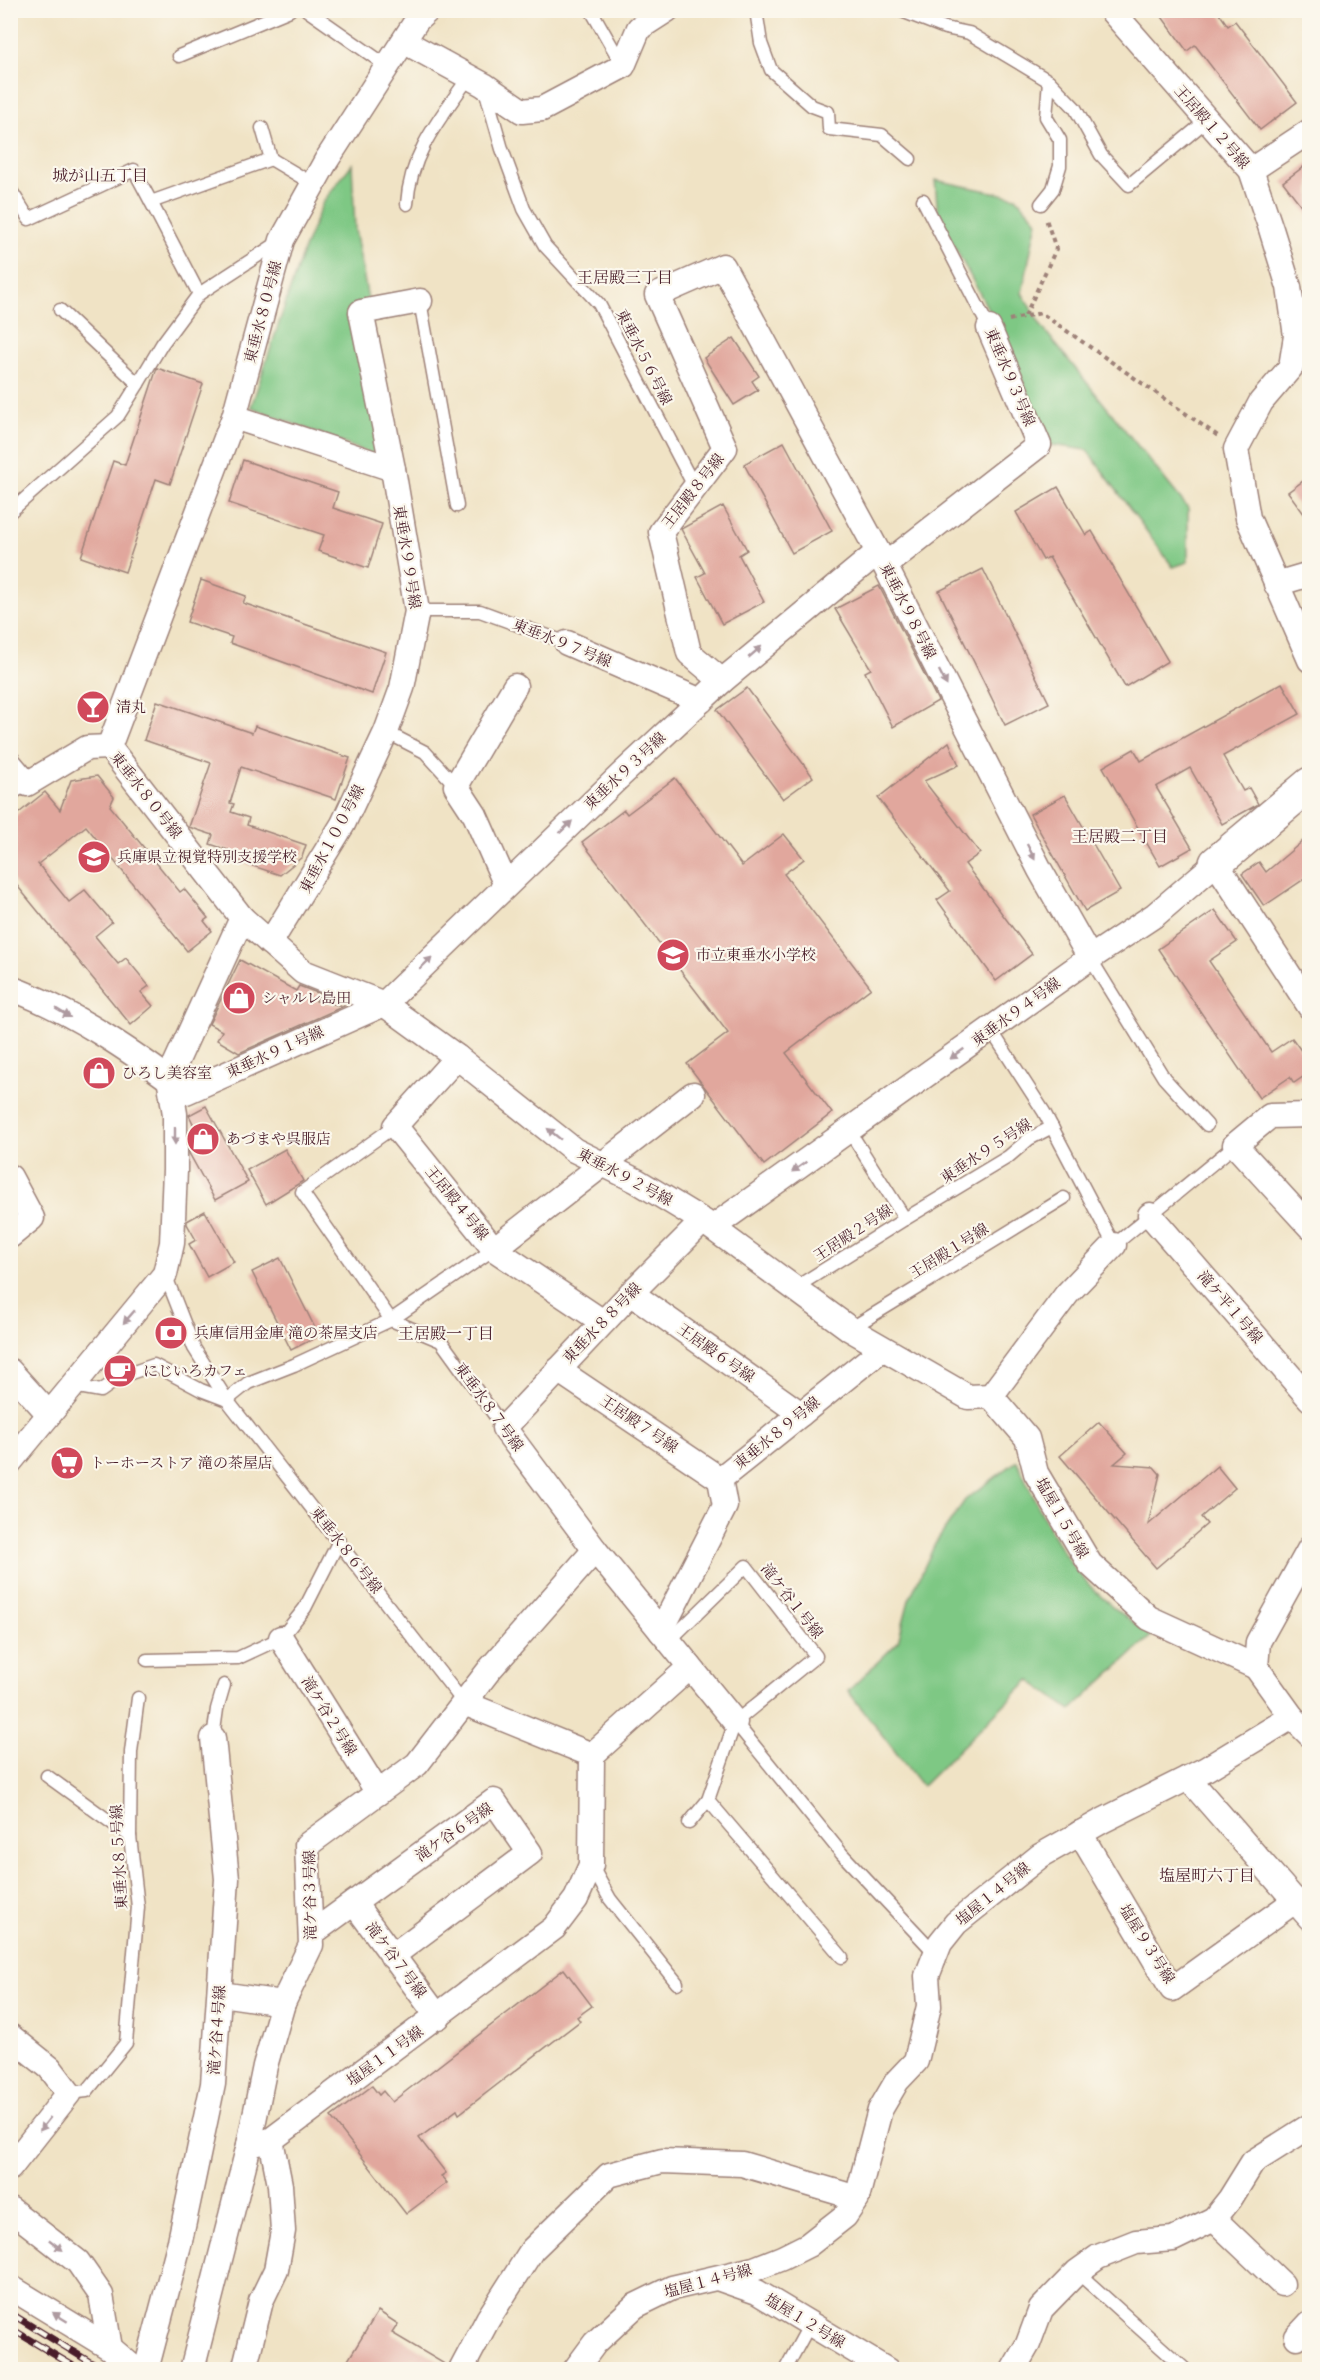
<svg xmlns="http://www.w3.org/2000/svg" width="1320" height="2380" viewBox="0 0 1320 2380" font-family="'Libre Caslon Text','Noto Serif JP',serif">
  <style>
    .green { fill: #7ec884; stroke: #647458; stroke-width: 1.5 }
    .building { fill: #e1a79d }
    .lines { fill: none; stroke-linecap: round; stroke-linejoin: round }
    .lane-casing { stroke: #9d8178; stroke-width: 15 }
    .street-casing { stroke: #9d8178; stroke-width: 27 }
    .secondary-casing { stroke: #9d8178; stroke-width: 36 }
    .path { stroke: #9d8178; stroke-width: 4; stroke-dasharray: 4.5 4.5; stroke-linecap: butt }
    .lane { stroke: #fff; stroke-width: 12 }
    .street { stroke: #fff; stroke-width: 24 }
    .secondary { stroke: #fff; stroke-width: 33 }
    .rail-casing { stroke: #4a1f2b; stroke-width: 7 }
    .rail { stroke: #fbf7ec; stroke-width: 4.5; stroke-dasharray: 14; stroke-linecap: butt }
    .oneway { fill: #ae9aa0 }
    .labels { text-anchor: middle; stroke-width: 4.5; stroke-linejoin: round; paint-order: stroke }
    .street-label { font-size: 15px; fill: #4a1f2b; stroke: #fbf7ec }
    .poi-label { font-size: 15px; fill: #4a1f2b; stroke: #fbf7ec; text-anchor: start }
    .neighbourhood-label { font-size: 16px; fill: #4a1f2b; stroke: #fbf7ec }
  </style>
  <rect width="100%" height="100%" fill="#fbf7ec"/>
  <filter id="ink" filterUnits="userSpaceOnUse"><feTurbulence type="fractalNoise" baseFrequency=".0167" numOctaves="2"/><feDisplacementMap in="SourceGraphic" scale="12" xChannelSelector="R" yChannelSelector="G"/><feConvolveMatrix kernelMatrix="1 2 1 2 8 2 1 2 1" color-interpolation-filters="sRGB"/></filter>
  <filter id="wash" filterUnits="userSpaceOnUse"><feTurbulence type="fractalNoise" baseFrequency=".008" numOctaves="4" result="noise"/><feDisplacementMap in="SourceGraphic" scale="24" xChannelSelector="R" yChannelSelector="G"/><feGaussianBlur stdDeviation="1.35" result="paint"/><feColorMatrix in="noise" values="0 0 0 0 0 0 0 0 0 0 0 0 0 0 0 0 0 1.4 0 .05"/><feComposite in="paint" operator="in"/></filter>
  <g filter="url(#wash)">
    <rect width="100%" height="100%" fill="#f0e3c5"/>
    <g class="green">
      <polygon points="352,164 355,230 368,299 382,452 376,456 251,407 302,254 323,202"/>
      <polygon points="935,180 1016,197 1037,221 1022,293 1042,327 1188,508 1188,562 1173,567 1087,450 1052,445 1002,335 938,216"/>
      <path d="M1017 1461C1038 1507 1059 1557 1096 1592 1113 1608 1133 1622 1151 1636L1071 1710 1029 1680 922 1786 848 1691 898 1642 909 1600 935 1544 965 1500Z"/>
    </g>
    <g id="blocks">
      <g class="building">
        <polygon points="1157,10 1217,10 1228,26 1235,21 1297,102 1260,130 1195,45 1187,51"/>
        <polygon points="1310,162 1310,217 1283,182"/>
        <polygon points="734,338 759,376 752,381 758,390 734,405 704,358"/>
        <polygon points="157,368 203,384 170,484 156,479 125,572 81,557 113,461 125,465"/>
        <polygon points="784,442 832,531 792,553 744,464"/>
        <polygon points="243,460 338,492 333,508 382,524 368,568 318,551 324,535 229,503"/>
        <polygon points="1310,476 1310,522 1288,492"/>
        <polygon points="1058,487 1086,535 1092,531 1168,661 1125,687 1049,557 1043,560 1016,512"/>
        <polygon points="723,506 747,550 739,555 764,602 722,624 697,577 705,573 681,529"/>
        <polygon points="983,569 1049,703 1005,725 939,591"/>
        <polygon points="201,580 246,596 243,603 386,652 372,694 230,643 232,637 187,622"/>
        <polygon points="879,586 938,701 893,727 865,672 871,669 835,609"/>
        <polygon points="1282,683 1300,714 1223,756 1243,791 1249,788 1258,804 1255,806 1222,824 1190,768 1156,787 1192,848 1160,866 1103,767 1134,749 1141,761"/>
        <polygon points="747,688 813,777 783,799 717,710"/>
        <polygon points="157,701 252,733 255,726 350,758 336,799 241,767 230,803 234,804 231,812 249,818 247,825 306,845 302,857 280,875 229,858 231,851 210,844 213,835 189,827 211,763 144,740"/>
        <polygon points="949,742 959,765 924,781 980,853 965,864 1032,954 996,981 937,900 950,891 878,798"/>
        <polygon points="97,776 114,797 110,806 180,892 184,889 208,918 204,921 212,931 187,951 86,826 38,864 69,902 85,890 112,922 95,936 118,964 126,958 149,986 141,992 153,1006 131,1025 10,877 10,820 45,792 60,810 71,780"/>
        <polygon points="675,778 742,866 784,834 804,859 784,874 871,988 786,1053 832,1113 764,1165 687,1064 728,1033 582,842 624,810 627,814"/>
        <polygon points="1065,795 1120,891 1085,911 1030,814"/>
        <polygon points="1310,835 1310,875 1264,906 1242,874 1259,862 1266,872"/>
        <polygon points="1215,910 1237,942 1209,961 1271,1052 1292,1038 1310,1063 1310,1072 1294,1083 1290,1077 1259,1098 1158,949"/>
        <polygon points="240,960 296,991 299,986 320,994 316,1001 344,1006 239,1053 217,1040 222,1031 209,1024"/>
        <polygon points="206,1106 248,1182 215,1200 189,1153 189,1147 201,1140 189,1115"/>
        <polygon points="285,1149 303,1181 266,1204 247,1170"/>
        <polygon points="205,1211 234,1262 207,1277 189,1244 196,1240 187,1224 187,1221"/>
        <polygon points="280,1258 319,1336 291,1350 252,1272"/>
        <polygon points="1099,1422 1127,1453 1114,1464 1154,1467 1160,1474 1148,1525 1217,1466 1235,1488 1201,1517 1207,1524 1156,1568 1060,1456"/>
        <polygon points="564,1969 592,2006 577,2017 580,2021 459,2114 457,2110 419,2138 446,2173 441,2176 447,2183 406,2214 331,2117 372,2086 379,2095 383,2091 392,2102"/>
        <polygon points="378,2311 398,2324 392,2333 448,2366 447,2370 342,2370"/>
      </g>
    </g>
  </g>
  <g filter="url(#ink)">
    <use href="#blocks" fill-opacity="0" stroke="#9d8178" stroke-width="1.5"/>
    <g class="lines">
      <g class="lane-casing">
        <g id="lane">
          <polyline points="307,10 387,66"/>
          <polyline points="591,10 623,66"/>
          <polyline points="756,10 761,43 771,70 812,106 828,112 829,129 882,135 910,159"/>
          <polyline points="899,10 945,28 969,33 1049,81 1075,108 1101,155 1129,185 1207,120"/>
          <polyline points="179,56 290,10"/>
          <polyline points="485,89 502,149 524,209 545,246 599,304 695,488"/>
          <polyline points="271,159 313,184"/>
          <polyline points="10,189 29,219 134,170 151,202"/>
          <polyline points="923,200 989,328"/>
          <path d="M407 204C410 153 441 117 469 77"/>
          <polyline points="1041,204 1053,189 1060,166 1060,140 1046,117 1049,81"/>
          <polyline points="199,294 151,202 271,159 262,128"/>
          <polyline points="420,301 457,506"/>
          <polyline points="60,310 138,384 162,344 199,294 279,242"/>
          <polyline points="10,512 118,416 138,384"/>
          <polyline points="417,611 480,611 567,643"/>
          <polyline points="386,732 425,752 456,786"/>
          <polyline points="10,795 27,784"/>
          <polyline points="1090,958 1164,1078 1207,1125"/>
          <polyline points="991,1030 1044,1112 1114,1245 1235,1145"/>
          <polyline points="395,1126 302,1192 391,1320 494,1249"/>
          <polyline points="905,1219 1008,1157 1029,1139 1052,1127"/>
          <polyline points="165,1274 194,1348 227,1400 464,1703"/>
          <polyline points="793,1289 905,1219 850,1132"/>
          <polyline points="850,1329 1064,1198"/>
          <polyline points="73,1386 101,1391 122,1376 154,1365 201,1390 227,1400 248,1383 294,1365 391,1320 441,1341 504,1428"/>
          <polyline points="669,1641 746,1566 816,1656 735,1722"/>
          <polyline points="147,1660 238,1658 281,1638 305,1608 339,1541"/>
          <polyline points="735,1722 842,1854 936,1954"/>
          <polyline points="735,1722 708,1800 842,1957"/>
          <polyline points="213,1738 217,1709 224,1685"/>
          <polyline points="47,1776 130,1836"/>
          <polyline points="689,1823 708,1800"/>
          <polyline points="591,1865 610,1899 677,1983"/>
          <polyline points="69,2093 87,2091 126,2043 138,1907 130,1836 131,1752 138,1698"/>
          <polyline points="1077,2272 1186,2370"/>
          <polyline points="785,2370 810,2324"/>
        </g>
      </g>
      <g class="street-casing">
        <g id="street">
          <polyline points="1111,10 1251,170 1271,229 1289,287 1296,336 1291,367 1261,402 1236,449 1248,518 1310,660"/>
          <polyline points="405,42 484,85 522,111 542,109 623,66 639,28 667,10"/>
          <polyline points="1251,170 1310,131"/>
          <polyline points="234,417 393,469"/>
          <polyline points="885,565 1039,445 989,328"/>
          <polyline points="1276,584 1310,574"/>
          <polyline points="567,643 701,701"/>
          <polyline points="722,681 689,653 661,532 725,448 657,295 723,266 878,552 1040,870 1090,958"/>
          <polyline points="10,764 27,784 87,748 109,747"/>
          <polyline points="506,885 475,815 456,786 515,686"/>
          <polyline points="242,918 303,972 384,1004 457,1057 574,1150 637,1181 703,1221 850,1329 968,1397 991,1396"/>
          <polyline points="270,943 343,824 386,732 402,688 417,611 393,469 361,312 420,301"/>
          <path d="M10 988C73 1011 133 1052 186 1092L384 1004 621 775 722 681 878 552"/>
          <polyline points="457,1057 395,1126 494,1249 603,1322"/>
          <polyline points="1310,1115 1270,1116 1235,1145 1310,1227"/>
          <polyline points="10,1177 32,1218 10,1236"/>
          <polyline points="1150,1215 1310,1399"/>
          <polyline points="703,1221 631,1293 504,1428 595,1550 735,1722"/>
          <polyline points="713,1227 1090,958 1155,915 1216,863 1310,1007"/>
          <polyline points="494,1249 693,1094"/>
          <polyline points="631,1293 801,1414"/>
          <polyline points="558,1370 720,1479"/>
          <polyline points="10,1371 49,1414"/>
          <polyline points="991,1396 1027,1438 1036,1473 1090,1564 1149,1618 1256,1667"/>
          <polyline points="991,1396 1067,1294 1114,1245"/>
          <polyline points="10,1462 165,1274 172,1243 175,1170 175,1114 169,1078 242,918 109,747 234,417 282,240 326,161 417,20 428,10"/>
          <polyline points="661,1631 725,1506 720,1479 882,1349"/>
          <polyline points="281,1638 378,1793"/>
          <polyline points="464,1703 592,1755"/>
          <polyline points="1292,1717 1310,1735"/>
          <polyline points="592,1755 690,1667"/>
          <polyline points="1188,1778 1310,1918"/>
          <polyline points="1080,1833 1172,1989 1296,1900"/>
          <polyline points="354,1903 438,2017"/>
          <polyline points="311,1934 494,1801 530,1853 392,1956"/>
          <polyline points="221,1994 283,2003"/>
          <polyline points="10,2036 50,2068 69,2093 10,2168"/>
          <polyline points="249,2145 265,2066 283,2003 311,1945 307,1845 417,1764 490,1669 595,1550"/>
          <polyline points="10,2209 78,2262 101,2295 110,2348"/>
          <polyline points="1214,2219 1282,2284"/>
          <polyline points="720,2279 757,2292 887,2370"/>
          <polyline points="10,2287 110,2348 136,2370"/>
          <polyline points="1297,2337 1310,2323"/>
          <polyline points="146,2370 180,2241 213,2084 227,1879 213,1738"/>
          <polyline points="192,2370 249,2145 271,2140 554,1928 576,1899 591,1865 592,1755"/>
          <polyline points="244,2370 261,2301 276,2270 283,2231 280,2185 271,2140"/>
          <polyline points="461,2370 488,2319 532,2250 609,2175 662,2161 742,2164 857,2198"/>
          <polyline points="575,2370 595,2343 635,2306 672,2288 754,2269 782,2258 808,2245 845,2216 857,2198 880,2110 897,2081 916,2061 929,2006 927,1976 940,1943 956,1923 1040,1856 1102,1821 1206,1769 1292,1717 1256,1667 1258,1642 1310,1548"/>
          <polyline points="1013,2370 1028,2344 1041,2309 1077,2272 1098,2257 1136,2242 1173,2239 1214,2219 1230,2199 1253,2162 1310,2126"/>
        </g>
      </g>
      <g class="secondary-casing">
        <polyline id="secondary" points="1216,863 1310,784"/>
      </g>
      <g class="path">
        <polyline points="1025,316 1056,249 1046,219"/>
        <polyline points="1009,320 1041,313 1218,436"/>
      </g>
      <use href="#lane" class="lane"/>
      <use href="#street" class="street"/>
      <use href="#secondary" class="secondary"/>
      <g class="rail-casing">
        <g id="rail">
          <polyline points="10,2313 103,2370"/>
          <polyline points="10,2328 80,2370"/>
        </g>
      </g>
      <use href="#rail" class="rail"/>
    </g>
    <defs><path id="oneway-solid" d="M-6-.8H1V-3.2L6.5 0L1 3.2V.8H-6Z" transform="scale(1.5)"/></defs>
    <g class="oneway">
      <use href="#oneway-solid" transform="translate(755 652) rotate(-41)"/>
      <use href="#oneway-solid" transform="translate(943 678) rotate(63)"/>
      <use href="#oneway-solid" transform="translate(566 827) rotate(-44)"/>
      <use href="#oneway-solid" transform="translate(1031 852) rotate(63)"/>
      <use href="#oneway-solid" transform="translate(426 963) rotate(-44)"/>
      <use href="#oneway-solid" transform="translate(63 1013) rotate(31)"/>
      <use href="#oneway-solid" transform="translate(957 1054) rotate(144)"/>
      <use href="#oneway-solid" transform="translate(554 1134) rotate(-141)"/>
      <use href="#oneway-solid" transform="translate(175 1136) rotate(90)"/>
      <use href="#oneway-solid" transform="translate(799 1167) rotate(145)"/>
      <use href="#oneway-solid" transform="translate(129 1317) rotate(131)"/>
      <use href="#oneway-solid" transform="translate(45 2124) rotate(128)"/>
      <use href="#oneway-solid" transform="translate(56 2245) rotate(38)"/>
      <use href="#oneway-solid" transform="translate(60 2317) rotate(-148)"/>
    </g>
  </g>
  <defs>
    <g id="bar-disc" transform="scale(1.725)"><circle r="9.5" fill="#d1495b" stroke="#fbf7ec"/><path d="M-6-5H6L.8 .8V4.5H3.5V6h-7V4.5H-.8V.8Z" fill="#fff"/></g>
    <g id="school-disc" transform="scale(1.725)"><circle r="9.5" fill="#d1495b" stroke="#fbf7ec"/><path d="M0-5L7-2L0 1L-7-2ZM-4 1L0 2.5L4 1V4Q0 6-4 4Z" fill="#fff"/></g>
    <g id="shop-disc" transform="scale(1.725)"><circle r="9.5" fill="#d1495b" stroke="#fbf7ec"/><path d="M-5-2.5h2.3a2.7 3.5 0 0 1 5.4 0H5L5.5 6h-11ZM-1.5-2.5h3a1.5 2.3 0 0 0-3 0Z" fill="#fff"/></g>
    <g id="bank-disc" transform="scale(1.725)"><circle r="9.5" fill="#d1495b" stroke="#fbf7ec"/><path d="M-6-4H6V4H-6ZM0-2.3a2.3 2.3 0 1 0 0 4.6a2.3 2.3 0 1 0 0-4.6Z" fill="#fff"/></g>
    <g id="cafe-disc" transform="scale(1.725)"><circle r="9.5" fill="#d1495b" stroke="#fbf7ec"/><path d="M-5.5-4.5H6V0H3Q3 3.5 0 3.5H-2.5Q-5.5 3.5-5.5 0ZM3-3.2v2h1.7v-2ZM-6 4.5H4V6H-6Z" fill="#fff"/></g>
    <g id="supermarket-disc" transform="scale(1.725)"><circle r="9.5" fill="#d1495b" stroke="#fbf7ec"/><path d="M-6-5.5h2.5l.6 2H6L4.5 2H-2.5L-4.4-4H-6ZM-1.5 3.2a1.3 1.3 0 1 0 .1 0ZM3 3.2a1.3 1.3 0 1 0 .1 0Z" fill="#fff"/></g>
  </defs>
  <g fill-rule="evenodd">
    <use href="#bar-disc" x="93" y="707"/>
    <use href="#school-disc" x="94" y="857"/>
    <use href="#school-disc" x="673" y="955"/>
    <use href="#shop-disc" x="239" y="998"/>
    <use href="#shop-disc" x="99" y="1073"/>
    <use href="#shop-disc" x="203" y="1139"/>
    <use href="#bank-disc" x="171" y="1333"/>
    <use href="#cafe-disc" x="120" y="1371"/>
    <use href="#supermarket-disc" x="67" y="1463"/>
  </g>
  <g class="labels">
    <g class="street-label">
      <text transform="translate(1212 127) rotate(49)" y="5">王居殿１２号線</text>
      <text transform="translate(263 312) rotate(-75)" y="5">東垂水８０号線</text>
      <text transform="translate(644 357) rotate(63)" y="5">東垂水５６号線</text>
      <text transform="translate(1010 377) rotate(67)" y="5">東垂水９３号線</text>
      <text transform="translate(693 491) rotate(-52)" y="5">王居殿８号線</text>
      <text transform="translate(407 557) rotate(81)" y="5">東垂水９９号線</text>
      <text transform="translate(908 611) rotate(63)" y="5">東垂水９８号線</text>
      <text transform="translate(562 643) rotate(22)" y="5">東垂水９７号線</text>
      <text transform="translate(625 771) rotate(-43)" y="5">東垂水９３号線</text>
      <text transform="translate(146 795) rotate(52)" y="5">東垂水８０号線</text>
      <text transform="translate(332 839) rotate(-62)" y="5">東垂水１００号線</text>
      <text transform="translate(1016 1012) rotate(-36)" y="5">東垂水９４号線</text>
      <text transform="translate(275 1052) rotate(-24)" y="5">東垂水９１号線</text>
      <text transform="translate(986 1151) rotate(-33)" y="5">東垂水９５号線</text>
      <text transform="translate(625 1177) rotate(28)" y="5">東垂水９２号線</text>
      <text transform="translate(457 1203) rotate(51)" y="5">王居殿４号線</text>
      <text transform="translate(853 1233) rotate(-33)" y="5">王居殿２号線</text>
      <text transform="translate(949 1251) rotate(-32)" y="5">王居殿１号線</text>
      <text transform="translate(1230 1307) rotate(49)" y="5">滝ケ平１号線</text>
      <text transform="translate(602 1323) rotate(-46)" y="5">東垂水８８号線</text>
      <text transform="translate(716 1353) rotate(35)" y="5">王居殿６号線</text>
      <text transform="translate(489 1407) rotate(54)" y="5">東垂水８７号線</text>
      <text transform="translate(639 1424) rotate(34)" y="5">王居殿７号線</text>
      <text transform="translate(777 1433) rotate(-39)" y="5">東垂水８９号線</text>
      <text transform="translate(1062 1518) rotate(60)" y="5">塩屋１５号線</text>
      <text transform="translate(346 1550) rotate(52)" y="5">東垂水８６号線</text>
      <text transform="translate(792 1601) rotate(52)" y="5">滝ケ谷１号線</text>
      <text transform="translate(329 1716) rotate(58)" y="5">滝ケ谷２号線</text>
      <text transform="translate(454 1832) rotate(-35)" y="5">滝ケ谷６号線</text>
      <text transform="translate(119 1857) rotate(-93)" y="5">東垂水８５号線</text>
      <text transform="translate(993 1894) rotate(-39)" y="5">塩屋１４号線</text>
      <text transform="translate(310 1895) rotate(-91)" y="5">滝ケ谷３号線</text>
      <text transform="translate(1147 1944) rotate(58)" y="5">塩屋９３号線</text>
      <text transform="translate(396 1960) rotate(53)" y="5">滝ケ谷７号線</text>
      <text transform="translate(217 2030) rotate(-86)" y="5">滝ケ谷４号線</text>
      <text transform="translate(385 2056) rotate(-36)" y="5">塩屋１１号線</text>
      <text transform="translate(708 2281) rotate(-15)" y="5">塩屋１４号線</text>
      <text transform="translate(805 2321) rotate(31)" y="5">塩屋１２号線</text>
    </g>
    <g class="poi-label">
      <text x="116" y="712">清丸</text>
      <text x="117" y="862">兵庫県立視覚特別支援学校</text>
      <text x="696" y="960">市立東垂水小学校</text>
      <text x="262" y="1003">シャルレ島田</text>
      <text x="122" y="1078">ひろし美容室</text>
      <text x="226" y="1144">あづまや呉服店</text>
      <text x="194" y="1338">兵庫信用金庫 滝の茶屋支店</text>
      <text x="143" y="1376">にじいろカフェ</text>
      <text x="90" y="1468">トーホーストア 滝の茶屋店</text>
    </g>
    <g class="neighbourhood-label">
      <text x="100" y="181">城が山五丁目</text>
      <text x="625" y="283">王居殿三丁目</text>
      <text x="1120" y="842">王居殿二丁目</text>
      <text x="446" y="1339">王居殿一丁目</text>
      <text x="1207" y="1881">塩屋町六丁目</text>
    </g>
  </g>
  <rect width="1320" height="2380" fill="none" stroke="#fbf7ec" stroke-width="36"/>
</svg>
